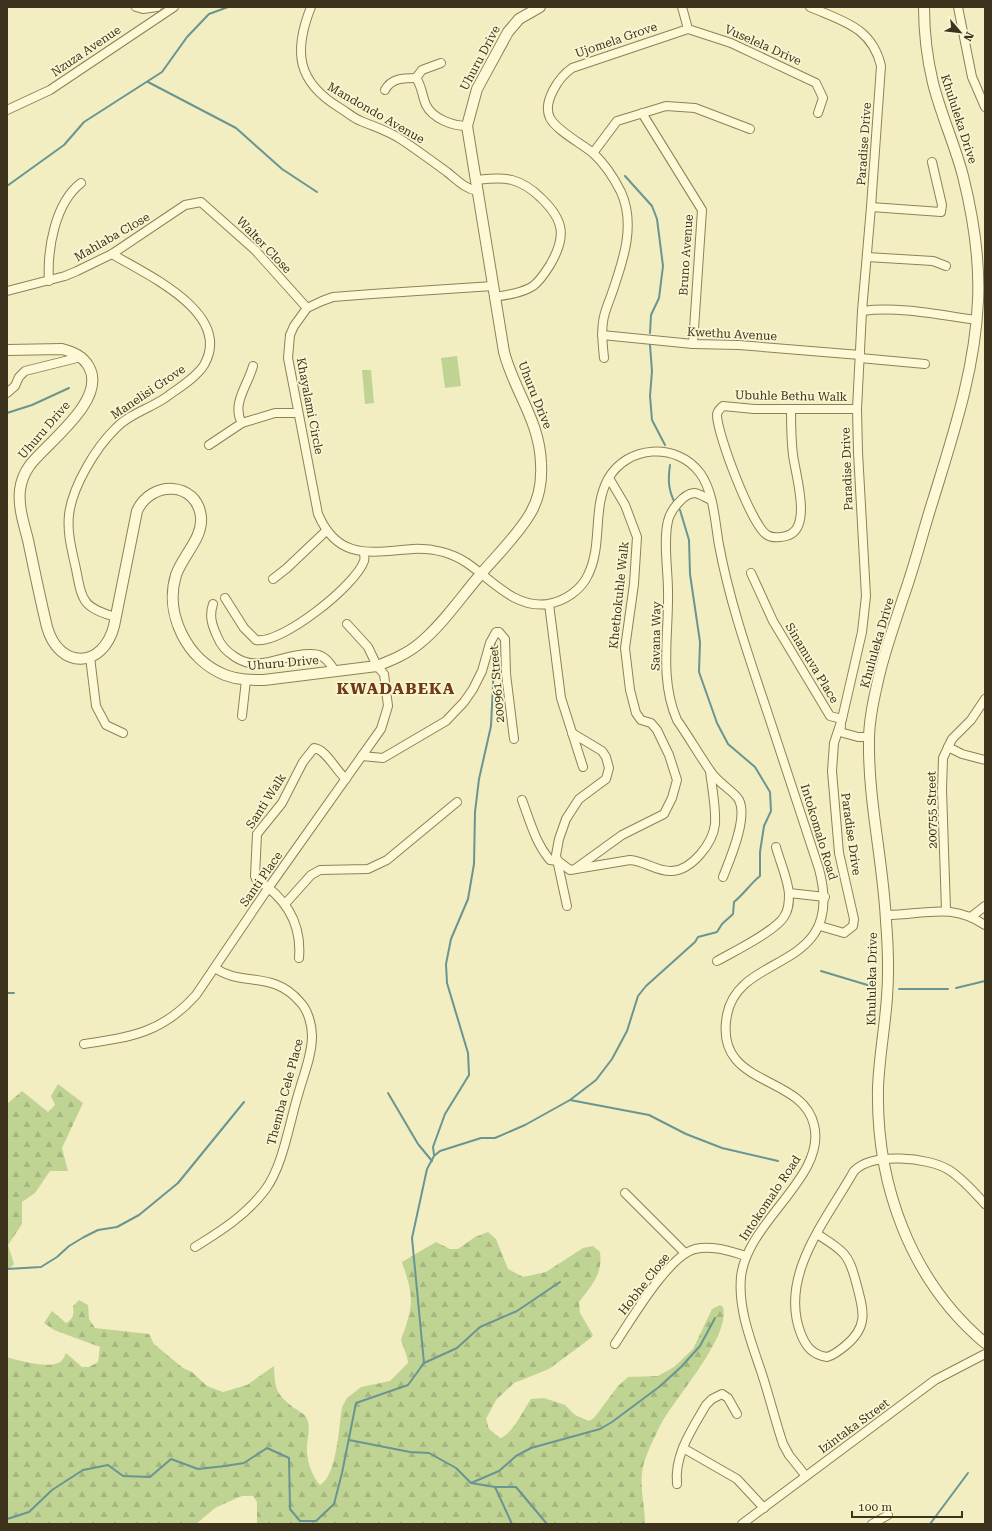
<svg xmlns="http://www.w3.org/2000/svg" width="992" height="1531" viewBox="0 0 992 1531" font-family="'Roboto Serif',serif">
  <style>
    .forest { fill: url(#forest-firs) }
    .park { fill: #bfd393 }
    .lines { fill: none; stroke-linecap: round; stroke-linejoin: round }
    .stream { stroke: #699592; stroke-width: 2 }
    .minor-casing { stroke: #8f8056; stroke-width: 10 }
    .tertiary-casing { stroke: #8f8056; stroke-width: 12 }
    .minor { stroke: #fdf9d6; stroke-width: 8 }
    .tertiary { stroke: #fdf9d6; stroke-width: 10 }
    .labels { text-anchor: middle; stroke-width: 3.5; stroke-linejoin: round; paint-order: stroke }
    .street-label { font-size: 12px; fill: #3d331c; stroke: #faf6d2 }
    .district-label { font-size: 16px; font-weight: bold; letter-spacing: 1px; fill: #6f3a16; stroke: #faf6d2 }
  </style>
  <defs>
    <pattern id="forest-firs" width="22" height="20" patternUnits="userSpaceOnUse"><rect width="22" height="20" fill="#bfd393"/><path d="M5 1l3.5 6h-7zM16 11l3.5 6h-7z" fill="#a5b67e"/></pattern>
  </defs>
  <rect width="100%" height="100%" fill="#f3eec1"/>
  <g class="forest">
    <polygon points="58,1084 83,1103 62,1148 68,1171 50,1171 35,1193 22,1202 22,1224 8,1245 14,1264 7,1271 7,1104 22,1091 48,1112 55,1105 51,1096"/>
    <path d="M488 1232 496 1239 508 1269 523 1277 546 1272 583 1248 593 1246 600 1252C603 1274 592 1285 579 1302L580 1313 593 1335 591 1338 549 1369 514 1383 496 1400 486 1419 489 1429 500 1438C512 1435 524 1409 531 1399L544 1398 565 1405 575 1415 589 1421 594 1418 618 1386 628 1377 658 1376 674 1367 693 1349 712 1309 720 1305 723 1307C731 1336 675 1398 661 1424 655 1436 648 1450 644 1463 638 1483 645 1504 645 1524H257V1502L253 1496H242L230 1501 215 1508 196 1524H7V1357C19 1361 47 1368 58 1363 63 1361 64 1357 66 1353L82 1367H89L98 1362 100 1347 54 1330 44 1323 52 1311 66 1323C74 1319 74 1313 73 1306L79 1300 88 1305 89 1319 95 1328 149 1334 154 1344 183 1368 192 1372 207 1386 223 1392 247 1385 274 1366C275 1391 276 1393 294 1408 298 1410 304 1414 306 1417 311 1425 308 1436 307 1445 306 1458 311 1475 320 1485 337 1476 339 1425 342 1407L347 1398 361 1387 390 1381 408 1363 407 1357 401 1340C414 1304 414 1298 402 1262L436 1242 450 1249H458L475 1237Z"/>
  </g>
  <g class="park">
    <polygon points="457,356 461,386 445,388 441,358"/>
    <polygon points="362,370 371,370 374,403 365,404"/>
  </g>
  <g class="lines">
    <g class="stream">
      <polyline points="148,82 236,128 282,169 317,192"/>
      <polyline points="625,176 652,206 657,219 663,266 659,298 651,315 650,333"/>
      <polyline points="7,186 64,145 84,122 162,72 187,37 209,14 228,7"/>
      <polyline points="650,345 652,371 650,396 652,420 665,445"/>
      <polyline points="7,413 32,405 69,388"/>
      <path d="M670 465C668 479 668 490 675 503"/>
      <polyline points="821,971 874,987"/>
      <polyline points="956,988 985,981"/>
      <polyline points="899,989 948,989"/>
      <polyline points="7,993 14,993"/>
      <polyline points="388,1093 418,1144 432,1161"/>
      <polyline points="570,1100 649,1115 686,1134 722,1148 778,1161"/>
      <polyline points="434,1155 433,1147 445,1114 469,1075 468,1053 447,983 446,964 451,939 468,899 474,864 475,812 479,779 491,726 495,643"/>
      <polyline points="7,1269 41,1267 57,1257 69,1246 84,1237 98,1230 117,1227 139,1215 178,1183 244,1102"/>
      <polyline points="424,1363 457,1348 480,1327 517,1311 560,1282"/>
      <polyline points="349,1440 410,1452 429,1453 456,1468 471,1483 495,1487 516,1487 547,1524"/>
      <polyline points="471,1483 499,1471 516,1456 531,1448 600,1429 612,1422 659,1387 681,1367 700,1346 715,1318"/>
      <polyline points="495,1487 512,1524"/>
      <path d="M7 1519 29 1512 52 1490 83 1470 108 1465 123 1476 150 1477 171 1459 198 1469 225 1466 244 1463 267 1448 289 1458 290 1509 300 1521H316L334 1504 342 1473 356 1403 408 1385 424 1363 412 1238 427 1169 434 1156 440 1151 481 1138H495L525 1125 570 1100 596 1080 612 1059 627 1031 638 996 646 986 695 942 698 937 717 932 722 924 733 914 734 902C744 894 750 884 760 876V852L764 826 771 811 770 792 755 767 728 744 717 723 699 672 700 642 690 574 689 540 680 510"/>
      <polyline points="930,1524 968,1473"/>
    </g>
    <g class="minor-casing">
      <g id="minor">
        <polyline points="136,7 143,9 157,7"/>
        <path d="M311 7C293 52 297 82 340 108 347 112 353 118 361 121 375 127 389 131 402 140 417 150 432 161 447 172 457 180 464 188 477 191"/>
        <polyline points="682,7 688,29 731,43 816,83 823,98 818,113"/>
        <path d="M810 7C842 21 872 27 881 66L871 207 862 311 857 409 858 452 866 596 862 632 842 719 834 743 832 771 839 853 854 919 853 926 844 933 820 926"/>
        <polyline points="958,7 972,77 985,107"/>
        <path d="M416 78C422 86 422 96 426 105 433 119 453 126 467 126"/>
        <polyline points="416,78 422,70 441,63"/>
        <path d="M385 90C391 78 404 78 416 78"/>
        <polyline points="7,110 50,90 174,7"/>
        <polyline points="642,113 702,210 693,344"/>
        <polyline points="593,153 617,121 666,106 695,108 750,129"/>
        <path d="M475 180C487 179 500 177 512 180 523 183 533 190 541 198 564 220 567 236 550 265 545 273 540 281 533 286 522 293 507 295 494 297"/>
        <polyline points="871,207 941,212 942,205 932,162"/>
        <path d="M112 254C145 274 234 313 204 365 196 378 177 389 165 398 149 409 129 414 116 428 96 447 72 487 69 515 67 533 72 551 76 569 82 600 82 608 116 617"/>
        <polyline points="867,257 933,261 946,266"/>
        <path d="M49 281C47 249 55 203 81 183"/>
        <path d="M493 286 372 294 333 297 322 301 307 308 294 326 290 335 288 358 318 514C338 561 371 552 413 549 432 548 452 553 467 563 492 580 515 609 548 604 565 601 581 590 588 575 603 545 592 508 608 479 627 445 677 442 700 473 714 492 715 523 719 545 730 604 750 660 769 717 786 768 802 818 819 869 847 974 739 950 727 1015 713 1088 802 1073 814 1125 827 1177 747 1221 741 1277 738 1309 751 1341 761 1371 769 1395 775 1420 783 1444L789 1455 805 1475"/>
        <polyline points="7,291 65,276 77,271 112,254 185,205 201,202 255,250 307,308"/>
        <path d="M862 311C900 306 939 315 977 320"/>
        <polyline points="602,335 693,344 739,345 860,355"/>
        <path d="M604 358C603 347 601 334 603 322 604 312 609 302 612 293 623 261 636 225 621 192 614 178 604 163 593 153 581 143 557 131 550 118 542 102 559 77 572 68L688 29"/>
        <polyline points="860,358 925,364"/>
        <polyline points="7,393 15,386 19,377 25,371 81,357"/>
        <path d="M791 409C791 424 791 439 793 455 795 472 811 523 791 534 786 537 773 539 767 535 752 526 717 434 717 415 717 411 720 409 723 406L754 409H857"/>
        <path d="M242 423C231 404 248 385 253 366"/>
        <polyline points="209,445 242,423 275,413 297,413"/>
        <path d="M711 500C706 498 699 493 694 493 683 494 670 511 668 521 663 541 668 570 668 591 669 634 659 679 677 720 689 737 699 755 711 772 718 783 735 792 739 800 748 818 730 859 723 877"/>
        <polyline points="751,573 773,621 830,716 842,719"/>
        <polyline points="273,579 287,568 326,531"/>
        <path d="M225 598 244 628 256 640C281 645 356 585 364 561 365 559 364 555 364 552"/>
        <path d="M213 604C209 616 212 625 217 636 221 646 226 651 235 657 260 674 285 652 312 654 324 654 329 662 335 671"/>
        <polyline points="549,604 561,698 583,767"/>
        <polyline points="90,657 96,706 106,725 123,733"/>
        <polyline points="242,716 246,680"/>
        <polyline points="841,726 840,732 858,737 869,737"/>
        <polyline points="948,747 962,754 985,760"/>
        <polyline points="362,756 383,758 446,721 464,702 473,689 482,671 490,643 496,632 499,632 505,639 506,674 514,739"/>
        <path d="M522 800C530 821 535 842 550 860L558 861"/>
        <path d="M558 861 570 870 630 860C645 861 657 872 672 871 692 870 713 843 715 824 716 807 712 788 710 771"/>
        <polyline points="575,869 622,835 664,814 672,798 677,780 669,755 657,730 651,723 641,720 636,713 630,690 625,648 634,584 637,537 625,505 609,478"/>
        <polyline points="789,893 825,897"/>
        <polyline points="285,904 311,875 320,870 368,869 387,860 457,802"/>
        <polyline points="567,906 556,855 559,839 566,819 579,799 606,779 609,768 606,757 602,751 572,733"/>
        <polyline points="946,910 942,790 943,758 952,739 971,720 985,699"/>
        <path d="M886 915C925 915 950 902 985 925"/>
        <polyline points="971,917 985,906"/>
        <path d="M299 958C302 922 285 897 256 879L255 876 257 834 282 803 303 762 314 748C326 749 336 771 346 779"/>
        <path d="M717 961C733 952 778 930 785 915 789 909 789 901 789 894 788 879 780 862 776 847"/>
        <path d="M84 1044C131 1037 162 1033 196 995L269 887 381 729 388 706 384 674 377 666 368 647 347 624"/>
        <polyline points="625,1193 685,1253"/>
        <path d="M817 1234C826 1240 837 1246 844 1254 851 1262 853 1272 856 1282 863 1309 870 1326 845 1346 839 1351 834 1355 827 1357 813 1355 806 1347 801 1334 778 1276 827 1219 854 1171 872 1152 928 1157 949 1170 963 1179 974 1192 985 1204"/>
        <path d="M195 1247C221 1231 246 1215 265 1190 283 1166 289 1124 298 1095 303 1076 312 1056 312 1036 312 1025 308 1010 300 1002 273 970 242 987 215 968"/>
        <path d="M615 1344C631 1320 668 1256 695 1249 713 1245 729 1251 746 1256"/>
        <polyline points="683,1448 737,1479 764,1508"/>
        <path d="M677 1484C674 1455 692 1429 706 1405L712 1399 722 1394 728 1398 737 1414"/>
        <polyline points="742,1524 935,1380 985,1354"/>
        <polyline points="872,1524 888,1515"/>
      </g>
    </g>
    <g class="tertiary-casing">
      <g id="tertiary">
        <path d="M924 7C924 33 927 58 933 83 941 115 955 145 963 176 973 216 980 259 978 301 975 369 954 432 934 497 923 531 915 565 903 598 894 626 883 655 877 685 873 702 869 722 869 740 868 801 883 860 886 921 888 946 889 972 887 997 885 1027 879 1058 878 1088 876 1184 910 1280 985 1343"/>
        <path d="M7 350 62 349C73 352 83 356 89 367 107 400 48 442 30 465 25 472 21 481 20 490 18 507 24 524 28 540 34 569 40 598 47 627 59 670 103 669 114 626L137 511C151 480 197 481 201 517 203 538 183 555 176 575 164 614 187 660 225 675 238 680 251 680 264 680L377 666C392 660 407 654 420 643 443 624 461 597 480 575 497 555 517 536 530 514 539 499 542 481 541 464 540 421 514 391 504 352L467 126 477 89 508 32 519 19 540 7"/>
      </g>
    </g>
    <use href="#minor" class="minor"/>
    <use href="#tertiary" class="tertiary"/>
  </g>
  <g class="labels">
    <g class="street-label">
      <text transform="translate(616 40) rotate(-19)" y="4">Ujomela Grove</text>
      <text transform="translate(763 45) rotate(24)" y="4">Vuselela Drive</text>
      <text transform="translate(86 51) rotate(-34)" y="4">Nzuza Avenue</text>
      <text transform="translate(480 58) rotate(-62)" y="4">Uhuru Drive</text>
      <text transform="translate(376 113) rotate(30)" y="4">Mandondo Avenue</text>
      <text transform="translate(959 119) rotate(72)" y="4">Khululeka Drive</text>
      <text transform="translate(864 144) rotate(-86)" y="4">Paradise Drive</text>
      <text transform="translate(112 237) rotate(-30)" y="4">Mahlaba Close</text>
      <text transform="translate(264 245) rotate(46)" y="4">Walter Close</text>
      <text transform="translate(686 255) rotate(-86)" y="4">Bruno Avenue</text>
      <text transform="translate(732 334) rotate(3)" y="4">Kwethu Avenue</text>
      <text transform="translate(148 392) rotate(-34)" y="4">Manelisi Grove</text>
      <text transform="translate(535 395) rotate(68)" y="4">Uhuru Drive</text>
      <text transform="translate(791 396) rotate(1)" y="4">Ubuhle Bethu Walk</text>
      <text transform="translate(310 406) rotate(79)" y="4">Khayalami Circle</text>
      <text transform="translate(44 430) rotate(-49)" y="4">Uhuru Drive</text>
      <text transform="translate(847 469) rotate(-92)" y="4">Paradise Drive</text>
      <text transform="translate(619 595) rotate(-84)" y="4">Khethokuhle Walk</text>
      <text transform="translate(656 636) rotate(-89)" y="4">Savana Way</text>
      <text transform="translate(877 643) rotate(-74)" y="4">Khululeka Drive</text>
      <text transform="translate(283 663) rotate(-5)" y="4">Uhuru Drive</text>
      <text transform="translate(812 663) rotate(59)" y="4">Sinamuva Place</text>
      <text transform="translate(497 684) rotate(-95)" y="4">200961 Street</text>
      <text transform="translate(266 801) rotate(-57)" y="4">Santi Walk</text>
      <text transform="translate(932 810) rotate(-91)" y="4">200755 Street</text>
      <text transform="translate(819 832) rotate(73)" y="4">Intokomalo Road</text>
      <text transform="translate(851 834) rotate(82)" y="4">Paradise Drive</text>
      <text transform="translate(261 879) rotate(-55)" y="4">Santi Place</text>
      <text transform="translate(872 979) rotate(-89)" y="4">Khululeka Drive</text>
      <text transform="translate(285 1092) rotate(-75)" y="4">Themba Cele Place</text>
      <text transform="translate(770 1198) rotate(-56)" y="4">Intokomalo Road</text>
      <text transform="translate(644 1284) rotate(-52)" y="4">Hobhe Close</text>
      <text transform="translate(854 1426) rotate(-36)" y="4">Izintaka Street</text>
    </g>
    <g class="district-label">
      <text x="396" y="694">KWADABEKA</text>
    </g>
  </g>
  <rect width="992" height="1531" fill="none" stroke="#3d331c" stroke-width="16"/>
  <g transform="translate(960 32) rotate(118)" stroke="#faf6d2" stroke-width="3" paint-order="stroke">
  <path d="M0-3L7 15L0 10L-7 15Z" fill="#3d331c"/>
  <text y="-6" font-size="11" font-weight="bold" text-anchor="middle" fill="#3d331c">N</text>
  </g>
  <path d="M852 1511v6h110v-6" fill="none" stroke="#3d331c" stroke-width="2"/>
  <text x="858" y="1511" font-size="12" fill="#3d331c" stroke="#faf6d2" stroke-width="3" paint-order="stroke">100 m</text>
</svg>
